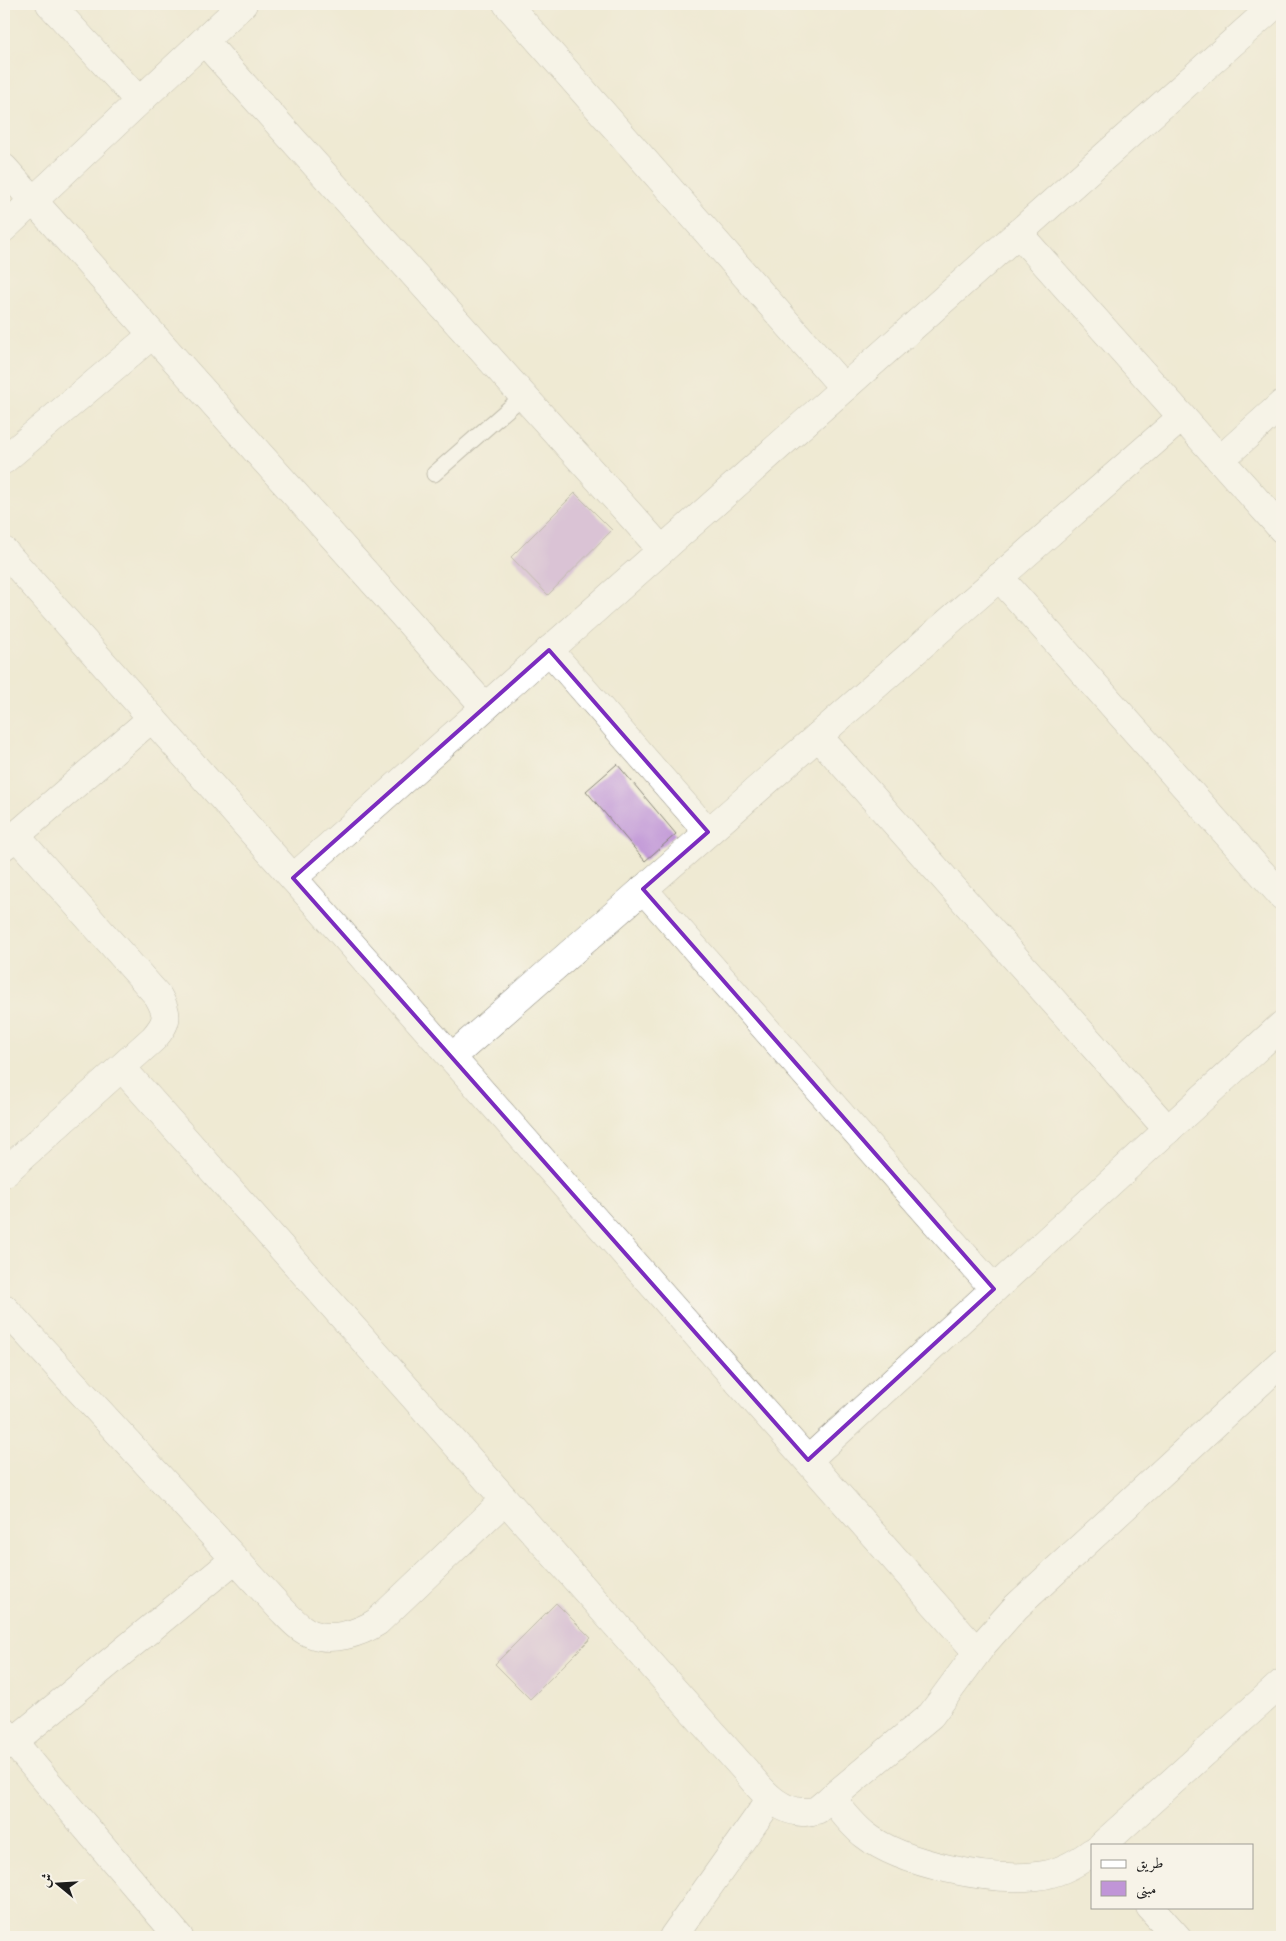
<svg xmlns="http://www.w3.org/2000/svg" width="1286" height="1941" viewBox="0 0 1286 1941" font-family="'EB Garamond',Amiri,serif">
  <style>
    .building { fill: #c095d7 }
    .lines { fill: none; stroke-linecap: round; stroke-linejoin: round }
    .lane-casing { stroke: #868378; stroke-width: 17 }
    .street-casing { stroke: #868378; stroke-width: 29 }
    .lane { stroke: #fff; stroke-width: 15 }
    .street { stroke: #fff; stroke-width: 28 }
    .marked { fill: none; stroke: #7b2cbf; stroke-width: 4; stroke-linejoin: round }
  </style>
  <rect width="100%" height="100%" fill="#f7f3e8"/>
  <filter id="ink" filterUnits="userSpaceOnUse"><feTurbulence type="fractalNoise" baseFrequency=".02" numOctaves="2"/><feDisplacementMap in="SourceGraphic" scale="10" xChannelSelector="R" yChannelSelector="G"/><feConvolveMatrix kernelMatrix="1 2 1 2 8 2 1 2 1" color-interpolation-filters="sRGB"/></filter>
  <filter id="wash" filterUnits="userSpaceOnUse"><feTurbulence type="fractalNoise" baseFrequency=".0096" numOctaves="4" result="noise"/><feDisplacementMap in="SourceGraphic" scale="20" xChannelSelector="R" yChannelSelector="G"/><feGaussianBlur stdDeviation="1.12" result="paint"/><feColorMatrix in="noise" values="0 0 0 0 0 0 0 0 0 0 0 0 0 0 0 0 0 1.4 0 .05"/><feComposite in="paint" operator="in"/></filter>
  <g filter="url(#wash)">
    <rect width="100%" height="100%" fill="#efead3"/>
    <g id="blocks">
      <g class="building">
        <polygon points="575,493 612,530 548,595 511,557"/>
        <polygon points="617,764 676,834 645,861 586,791"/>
        <polygon points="556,1603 591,1638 530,1699 495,1664"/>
      </g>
    </g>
  </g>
  <g filter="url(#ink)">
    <use href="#blocks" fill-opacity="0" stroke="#868378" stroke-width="1"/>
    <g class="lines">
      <g class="lane-casing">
        <polyline id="lane" points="434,474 523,396"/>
      </g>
      <g class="street-casing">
        <g id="street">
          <polyline points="50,4 139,101"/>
          <polyline points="507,4 844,388"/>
          <polyline points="204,41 662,550"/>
          <polyline points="4,168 485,707"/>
          <polyline points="4,228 243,4"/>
          <polyline points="1018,233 1282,529"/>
          <polyline points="4,460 152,335"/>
          <polyline points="1220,460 1282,404"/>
          <polyline points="4,551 977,1652"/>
          <polyline points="999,577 1282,896"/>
          <polyline points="549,650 708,832"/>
          <polyline points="818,736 1168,1130"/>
          <polyline points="4,846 152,718"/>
          <polyline points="293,878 1276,4"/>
          <polyline points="643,889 994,1289"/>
          <polyline points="452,1057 1182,417"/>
          <path d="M122 1068 745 1770C762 1792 785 1820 817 1810L931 1715 984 1643 1016 1607 1282 1362"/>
          <path d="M4 1173 154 1038C168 1021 169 1016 158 996L16 836"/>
          <path d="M4 1308 281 1609C290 1618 300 1630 312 1634 332 1642 360 1633 377 1622L505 1500"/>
          <polyline points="808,1460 1282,1025"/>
          <polyline points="4,1731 179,1937"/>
          <polyline points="13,1742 235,1559"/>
          <path d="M831 1798C842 1811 852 1825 865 1835 902 1864 991 1882 1037 1876 1057 1874 1076 1864 1092 1852"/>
          <polyline points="1102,1845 1282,1683"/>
          <polyline points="1150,1907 1177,1937"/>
          <polyline points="673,1937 770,1800"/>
        </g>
      </g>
      <use href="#lane" class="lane"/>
      <use href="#street" class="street"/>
    </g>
  </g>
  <path d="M0 0H1286V1941H0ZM549 650 708 832 643 889 994 1289 808 1460 293 878Z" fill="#efead3" fill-opacity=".55" fill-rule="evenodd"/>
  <path class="marked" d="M549 650 708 832 643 889 994 1289 808 1460 293 878Z"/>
  <rect width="1286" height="1941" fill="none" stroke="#f7f3e8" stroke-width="20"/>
  <rect x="1091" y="1844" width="162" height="65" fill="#f7f3e8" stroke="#9f9d96"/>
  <rect x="1101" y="1860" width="25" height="8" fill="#ffffff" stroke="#9f9d96"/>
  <text x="1136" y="1868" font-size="15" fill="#1c1c1c">طريق</text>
  <rect x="1101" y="1881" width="25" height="15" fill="#c095d7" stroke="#9f9d96"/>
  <text x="1136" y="1894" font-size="15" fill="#1c1c1c">مبنى</text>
  <g transform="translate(58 1884) rotate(288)" stroke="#f7f3e8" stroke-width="4" paint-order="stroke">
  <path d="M0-4L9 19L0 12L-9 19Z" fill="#1c1c1c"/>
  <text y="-8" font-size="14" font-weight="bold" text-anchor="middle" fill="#1c1c1c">ش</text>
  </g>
</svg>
